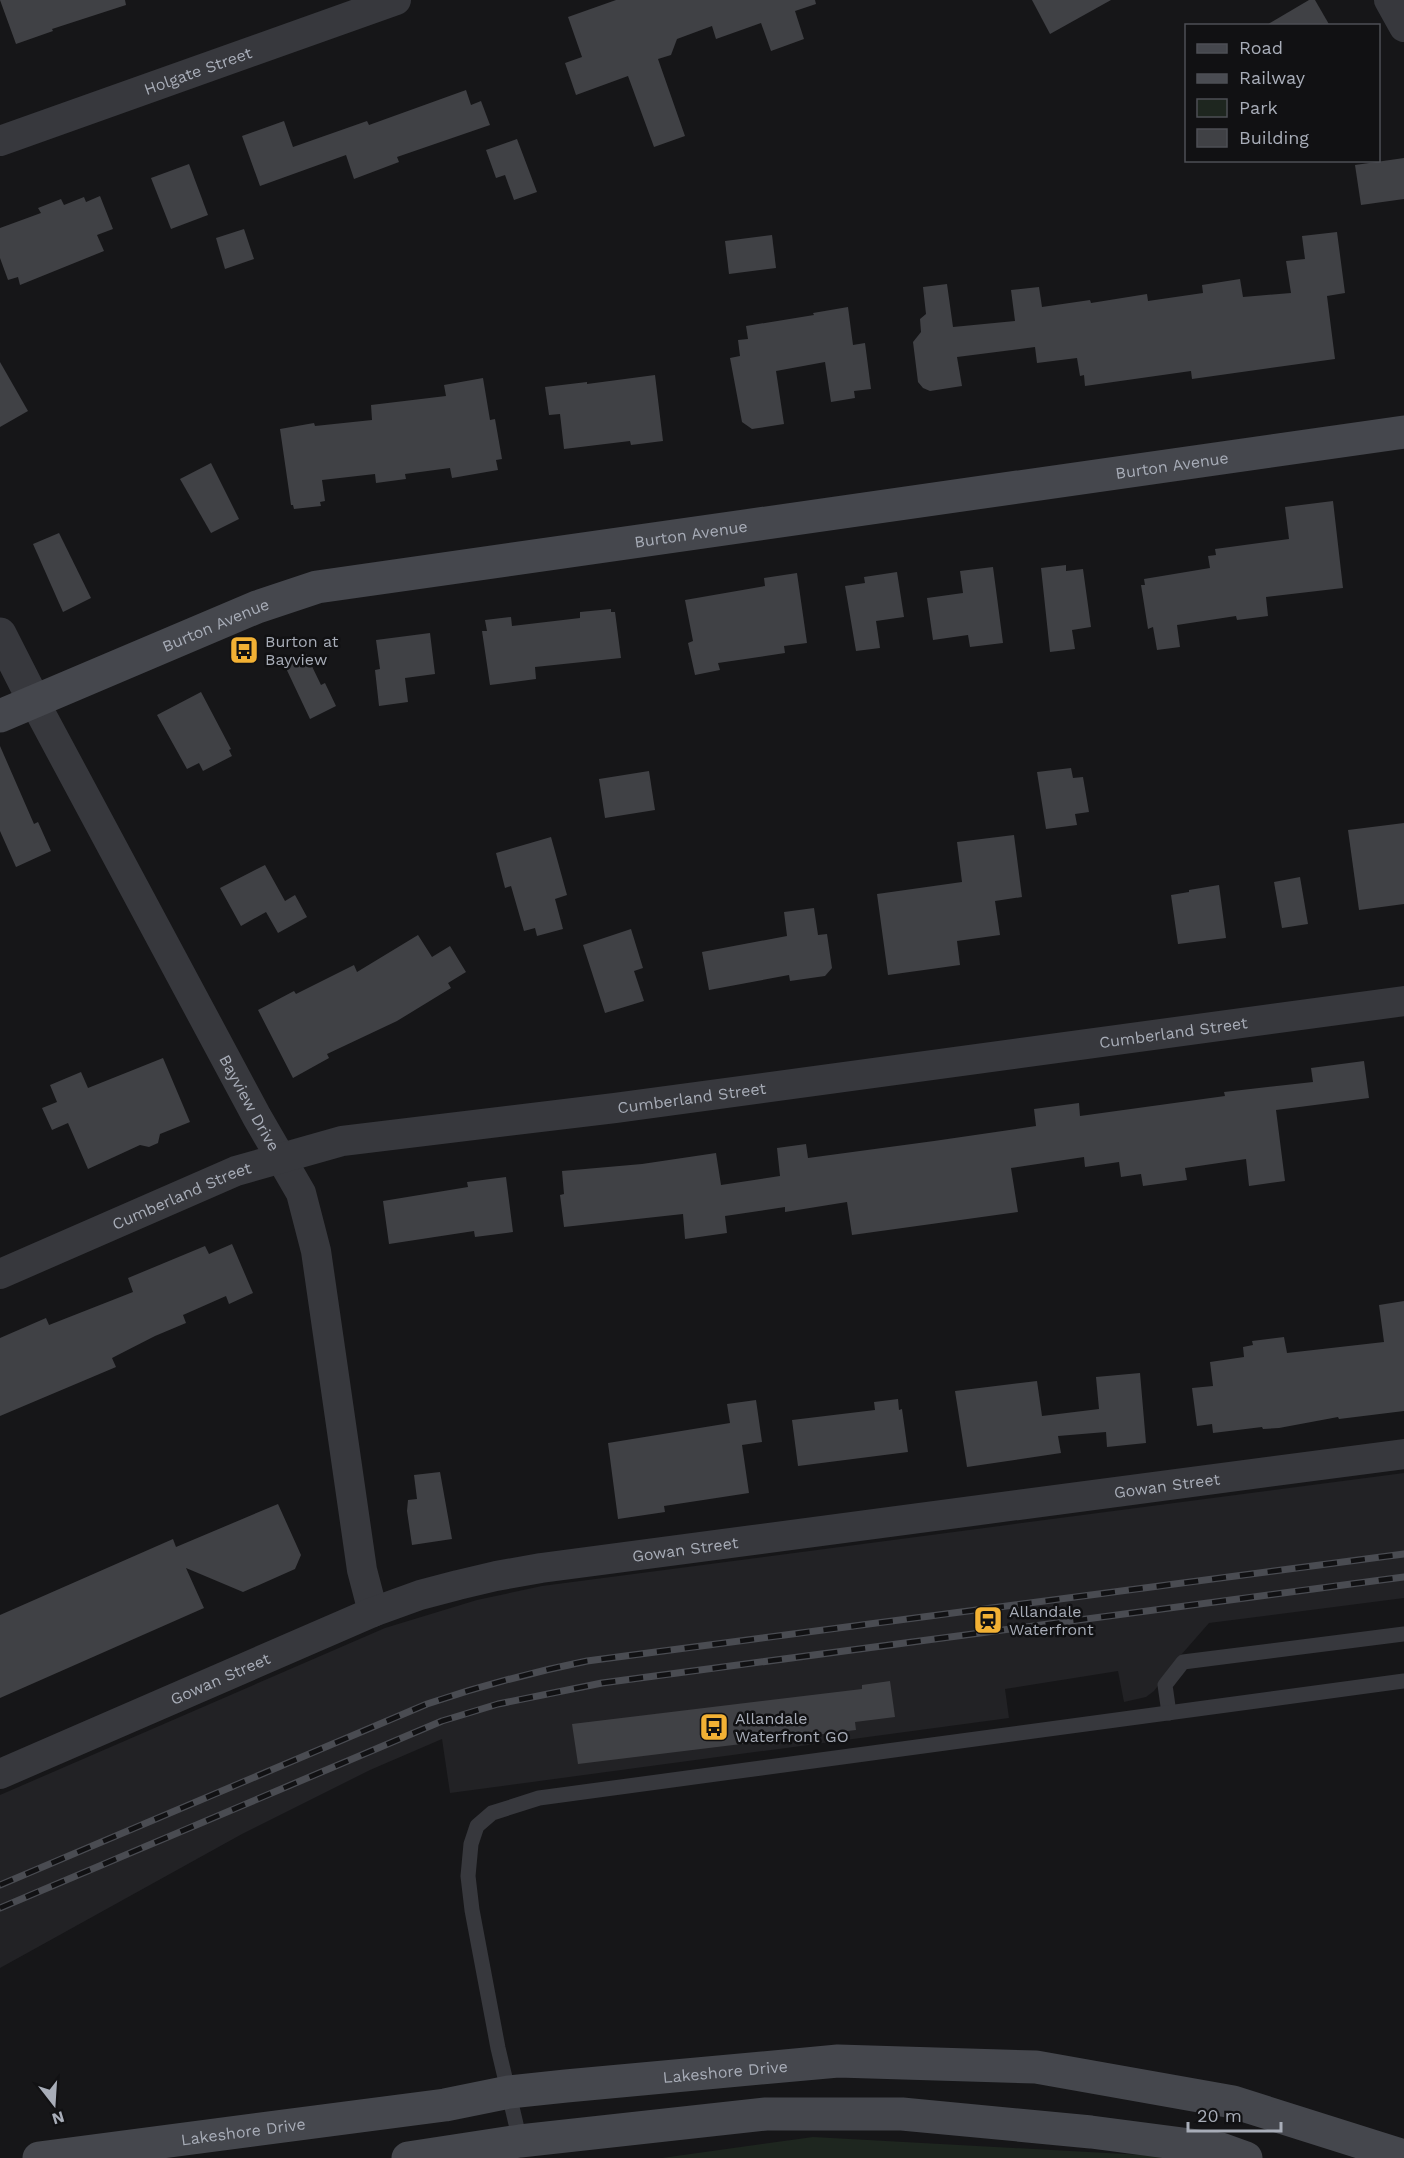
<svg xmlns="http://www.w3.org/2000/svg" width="1404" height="2158" viewBox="0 0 1404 2158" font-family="'Work Sans',sans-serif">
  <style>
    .built { fill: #222225 }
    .green { fill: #1e261f }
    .building { fill: #404145 }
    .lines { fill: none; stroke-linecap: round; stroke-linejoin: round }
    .service { stroke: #37383d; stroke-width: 15 }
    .minor { stroke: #37383d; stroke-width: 30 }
    .tertiary { stroke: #37383d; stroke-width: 33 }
    .secondary { stroke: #45474d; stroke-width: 33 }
    .rail-casing { stroke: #4a4c52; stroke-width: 7 }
    .rail { stroke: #111113; stroke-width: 4.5; stroke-dasharray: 14; stroke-linecap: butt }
    .labels { text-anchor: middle; stroke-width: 5; stroke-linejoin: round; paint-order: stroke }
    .street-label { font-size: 16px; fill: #a8adb8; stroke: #111113 }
    .poi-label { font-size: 16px; fill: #a8adb8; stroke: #111113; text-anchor: start }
  </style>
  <rect width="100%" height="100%" fill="#161618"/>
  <polygon class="built" points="1404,1473 1404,1598 1209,1623 1181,1655 1154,1691 1146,1697 1124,1702 1118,1671 1005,1689 1009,1718 450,1793 442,1739 370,1770 242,1834 0,1968 0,1795 385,1628 477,1600 542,1586"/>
  <polygon class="green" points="813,2137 1161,2156 1165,2158 662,2158"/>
  <g class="building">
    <polygon points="0,0 125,0 126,5 52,29 53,31 16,44"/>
    <polygon points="616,0 815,0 816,4 795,11 804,39 771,51 761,23 716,39 712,26 677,39 671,55 658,59 685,136 654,147 628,76 576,95 565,63 582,57 568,17"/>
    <polygon points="1032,0 1111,0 1050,34"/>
    <polygon points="1309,0 1315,0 1330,26 1265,26"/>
    <polygon points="466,90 471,105 481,101 490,125 397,157 399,162 354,179 346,155 260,186 242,136 284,121 293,147 367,121 369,125"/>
    <polygon points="517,139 537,192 514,200 505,175 496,178 486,150"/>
    <polygon points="1404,158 1404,199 1361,205 1355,165"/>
    <polygon points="189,164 208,215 171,229 151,178"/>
    <polygon points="100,196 113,229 97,235 104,251 20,285 18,277 8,280 0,258 0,228 41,213 38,208 61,199 64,205 84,197 86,202"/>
    <polygon points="244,229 254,259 225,269 216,238"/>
    <polygon points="1337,232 1345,293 1327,296 1335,359 1192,379 1191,371 1085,386 1084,375 1080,376 1077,358 1037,363 1035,347 957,357 962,386 930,391 923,388 918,382 913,342 921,332 920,319 926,314 923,287 947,284 953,327 1015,321 1011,290 1039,287 1042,307 1090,300 1091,303 1147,294 1148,301 1203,293 1202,285 1240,279 1243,297 1291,293 1286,261 1305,259 1302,236"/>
    <polygon points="772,235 776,268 729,274 725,241"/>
    <polygon points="848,307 853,345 865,343 871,389 854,391 855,398 831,402 825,362 776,371 784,424 752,429 742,422 730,358 740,356 738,340 748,339 746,326 814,315 813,313"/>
    <polygon points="0,362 28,411 0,427"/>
    <polygon points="655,375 663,441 631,445 630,441 564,449 560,414 549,415 545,387 587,382 587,384"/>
    <polygon points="483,378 490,420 495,419 502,459 496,460 498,470 452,478 450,468 405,474 406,479 376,483 375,474 322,480 325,501 320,502 321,506 294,509 293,505 291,505 280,429 314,423 315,426 372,420 371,405 446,396 444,385"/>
    <polygon points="211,463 239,519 211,533 180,479"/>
    <polygon points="1333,501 1343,588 1266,597 1268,616 1237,620 1236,616 1177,625 1180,647 1157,650 1153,627 1148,629 1141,585 1145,585 1144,579 1210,568 1208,556 1216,555 1215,549 1289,539 1285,507"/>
    <polygon points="59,533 91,598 63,612 33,544"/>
    <polygon points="1066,565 1066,571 1083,569 1091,627 1072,630 1075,649 1050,652 1041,568"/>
    <polygon points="993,567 1003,643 970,647 968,635 933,640 927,598 963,593 960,571"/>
    <polygon points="897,572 904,617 876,621 880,648 856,651 845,586 865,583 864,577"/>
    <polygon points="797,573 807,643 784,646 785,653 718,663 720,670 695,675 688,643 693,641 685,600 765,586 764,578"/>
    <polygon points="611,609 611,612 615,612 621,658 535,667 536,679 490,685 482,631 487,631 485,620 511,617 512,626 580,618 580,612"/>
    <polygon points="430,633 435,674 405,678 408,702 379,706 375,670 380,669 376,640"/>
    <polygon points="306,654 321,685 325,683 336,706 310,719 284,664"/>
    <polygon points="201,692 231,749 229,750 232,756 203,771 199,763 187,769 157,715"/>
    <polygon points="0,746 34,824 38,822 51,851 16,867 0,831"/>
    <polygon points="1071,768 1073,778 1083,777 1089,812 1075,814 1077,825 1046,829 1037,772"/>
    <polygon points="649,771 655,810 605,818 599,779"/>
    <polygon points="1404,823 1404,904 1359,910 1348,830"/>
    <polygon points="1014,835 1022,897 995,901 1000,935 957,941 960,965 888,975 877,894 962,882 957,842"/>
    <polygon points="551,837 567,895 555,899 563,929 537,936 535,928 524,931 511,886 505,888 496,853"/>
    <polygon points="265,865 285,901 295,895 307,917 278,933 266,912 241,926 220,888"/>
    <polygon points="1300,877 1308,924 1282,928 1274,882"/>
    <polygon points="1219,885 1226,938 1178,944 1171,895 1189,892 1189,890"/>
    <polygon points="814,908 818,935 827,934 832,968 825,976 790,981 789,975 709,990 702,952 787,936 784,912"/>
    <polygon points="631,929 643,968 634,971 644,1001 605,1013 583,945"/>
    <polygon points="418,935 432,957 450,946 466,972 448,983 451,988 397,1021 327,1054 329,1058 293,1078 258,1010 294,991 296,994 354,965 357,972"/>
    <polygon points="163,1058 190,1122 160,1134 158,1143 149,1147 140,1145 88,1169 68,1123 52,1130 42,1108 57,1102 50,1085 81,1072 88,1088"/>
    <polygon points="1364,1061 1369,1098 1276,1110 1285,1181 1249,1186 1246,1159 1185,1168 1187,1180 1143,1186 1141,1174 1121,1177 1119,1162 1085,1167 1084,1157 1011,1168 1018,1212 852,1235 847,1202 785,1212 785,1207 725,1216 727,1233 685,1239 683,1214 564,1227 560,1195 564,1194 562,1171 642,1164 716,1153 721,1185 780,1176 777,1148 806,1144 808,1158 934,1141 1036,1126 1034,1109 1079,1103 1080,1116 1225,1096 1224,1092 1313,1082 1311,1068"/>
    <polygon points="506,1177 513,1232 475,1237 474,1231 389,1244 383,1201 468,1187 467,1182"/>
    <polygon points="232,1244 253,1293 229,1304 226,1296 183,1315 186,1323 155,1336 112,1358 116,1367 0,1416 0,1338 46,1318 49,1325 133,1292 128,1278 205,1246 209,1254"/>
    <polygon points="1404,1301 1404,1411 1339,1419 1338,1417 1279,1428 1263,1429 1262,1427 1213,1433 1212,1424 1197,1426 1192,1388 1213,1386 1210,1362 1244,1357 1243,1347 1253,1345 1252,1341 1284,1337 1287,1353 1384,1342 1379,1305"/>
    <polygon points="1140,1373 1146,1443 1107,1447 1106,1432 1058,1436 1061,1453 967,1467 955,1391 1037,1381 1042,1416 1099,1409 1096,1377"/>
    <polygon points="898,1399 899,1410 902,1409 908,1452 798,1466 792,1420 875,1410 874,1402"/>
    <polygon points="756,1400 762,1442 742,1445 749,1493 664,1506 665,1512 618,1519 608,1443 730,1423 727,1404"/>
    <polygon points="440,1472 452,1539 412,1545 407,1511 408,1500 417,1499 414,1475"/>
    <polygon points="278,1504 301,1555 295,1569 243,1592 186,1568 204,1608 0,1698 0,1615 173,1539 176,1547"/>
    <polygon points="890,1681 895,1717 855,1722 856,1730 578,1764 572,1724 862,1689 862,1685"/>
  </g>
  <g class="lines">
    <g class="service">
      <polyline points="1169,1713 1165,1685 1183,1662 1404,1634"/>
      <polyline points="520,2141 498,2048 472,1910 468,1876 471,1844 477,1826 492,1813 539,1798 1404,1681"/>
    </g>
    <g class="minor">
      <polyline points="1389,0 1404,27"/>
      <path id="s1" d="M0 141 396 0"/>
      <path id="s2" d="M34 701 257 1117 301 1193 316 1251 362 1570 373 1612"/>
      <path id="s3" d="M0 1274 236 1171 342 1141 615 1108 1404 1001"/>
      <path id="s4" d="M0 1774 373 1612 420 1595 458 1585 496 1576 541 1568 1404 1454"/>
    </g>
    <polyline class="tertiary" points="0,634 34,701"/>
    <g class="secondary">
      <path id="s5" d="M0 716 257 607 317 587 1404 432"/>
      <path id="s6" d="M39 2158 445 2105 509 2092 566 2086 838 2061 1036 2067 1233 2102 1404 2156"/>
      <polyline points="408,2158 520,2141 766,2114 902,2114 1091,2132 1221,2149 1246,2158"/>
    </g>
    <g class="rail-casing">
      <g id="rail">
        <path d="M0 1885 427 1704C480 1686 533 1672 587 1661L1404 1554"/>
        <polyline points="0,1908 442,1721 498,1704 602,1683 1404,1577"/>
      </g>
    </g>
    <use href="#rail" class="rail"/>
  </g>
  <defs>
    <g id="bus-square" transform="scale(1.5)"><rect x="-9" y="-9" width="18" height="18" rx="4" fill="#f2b134" stroke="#111113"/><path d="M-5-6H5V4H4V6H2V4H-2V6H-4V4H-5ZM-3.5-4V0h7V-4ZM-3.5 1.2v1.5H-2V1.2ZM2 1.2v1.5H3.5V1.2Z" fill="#111"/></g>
    <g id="station-square" transform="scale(1.5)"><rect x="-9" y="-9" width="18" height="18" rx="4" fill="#f2b134" stroke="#111113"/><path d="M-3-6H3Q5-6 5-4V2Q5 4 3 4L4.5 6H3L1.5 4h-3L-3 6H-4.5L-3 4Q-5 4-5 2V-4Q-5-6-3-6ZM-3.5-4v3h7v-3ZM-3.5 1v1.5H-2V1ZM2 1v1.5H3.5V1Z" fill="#111"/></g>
  </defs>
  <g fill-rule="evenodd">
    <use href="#bus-square" x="244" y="650"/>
    <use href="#station-square" x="988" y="1620"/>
    <use href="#bus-square" x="714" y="1727"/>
  </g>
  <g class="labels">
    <g class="street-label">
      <text dy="6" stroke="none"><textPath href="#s1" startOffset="210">Holgate Street</textPath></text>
      <text dy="6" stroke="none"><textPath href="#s5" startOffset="1206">Burton Avenue</textPath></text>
      <text dy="6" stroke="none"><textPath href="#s5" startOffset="720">Burton Avenue</textPath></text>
      <text dy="6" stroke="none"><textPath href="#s5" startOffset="234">Burton Avenue</textPath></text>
      <text dy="6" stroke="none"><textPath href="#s3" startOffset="1206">Cumberland Street</textPath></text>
      <text dy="6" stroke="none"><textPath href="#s3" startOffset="720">Cumberland Street</textPath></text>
      <text dy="6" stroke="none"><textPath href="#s2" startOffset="456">Bayview Drive</textPath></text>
      <text dy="6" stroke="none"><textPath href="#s3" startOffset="198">Cumberland Street</textPath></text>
      <text dy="6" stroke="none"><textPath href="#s4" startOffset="1212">Gowan Street</textPath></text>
      <text dy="6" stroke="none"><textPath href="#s4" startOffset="726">Gowan Street</textPath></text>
      <text dy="6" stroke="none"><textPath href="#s4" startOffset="240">Gowan Street</textPath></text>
      <text dy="6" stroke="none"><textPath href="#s6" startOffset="692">Lakeshore Drive</textPath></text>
      <text dy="6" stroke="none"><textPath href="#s6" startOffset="206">Lakeshore Drive</textPath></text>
    </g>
    <g class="poi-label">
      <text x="265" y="647">Burton at<tspan x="265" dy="18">Bayview</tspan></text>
      <text x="1009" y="1617">Allandale<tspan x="1009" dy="18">Waterfront</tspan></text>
      <text x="735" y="1724">Allandale<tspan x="735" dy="18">Waterfront GO</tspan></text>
    </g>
  </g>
  <rect x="1185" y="24" width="195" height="138" fill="#111113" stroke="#4d4f55" stroke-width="1.5"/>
  <rect x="1197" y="44" width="30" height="9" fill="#45474d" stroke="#4d4f55" stroke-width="1.5"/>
  <text x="1239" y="54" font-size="18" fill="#a8adb8">Road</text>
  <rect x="1197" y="74" width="30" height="9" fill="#4a4c52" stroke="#4d4f55" stroke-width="1.5"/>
  <text x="1239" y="84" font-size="18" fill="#a8adb8">Railway</text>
  <rect x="1197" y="99" width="30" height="18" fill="#1e261f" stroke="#4d4f55" stroke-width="1.5"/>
  <text x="1239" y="114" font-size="18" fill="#a8adb8">Park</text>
  <rect x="1197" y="129" width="30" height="18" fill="#404145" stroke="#4d4f55" stroke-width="1.5"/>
  <text x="1239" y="144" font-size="18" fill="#a8adb8">Building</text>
  <g transform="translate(54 2104) rotate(163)" stroke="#111113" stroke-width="4.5" paint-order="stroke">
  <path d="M0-4.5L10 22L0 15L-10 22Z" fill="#a8adb8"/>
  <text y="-9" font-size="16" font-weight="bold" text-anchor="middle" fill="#a8adb8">N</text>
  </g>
  <path d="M1188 2122v9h93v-9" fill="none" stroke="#a8adb8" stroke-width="3"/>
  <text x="1197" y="2122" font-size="18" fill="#a8adb8" stroke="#111113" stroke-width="4.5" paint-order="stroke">20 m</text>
</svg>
